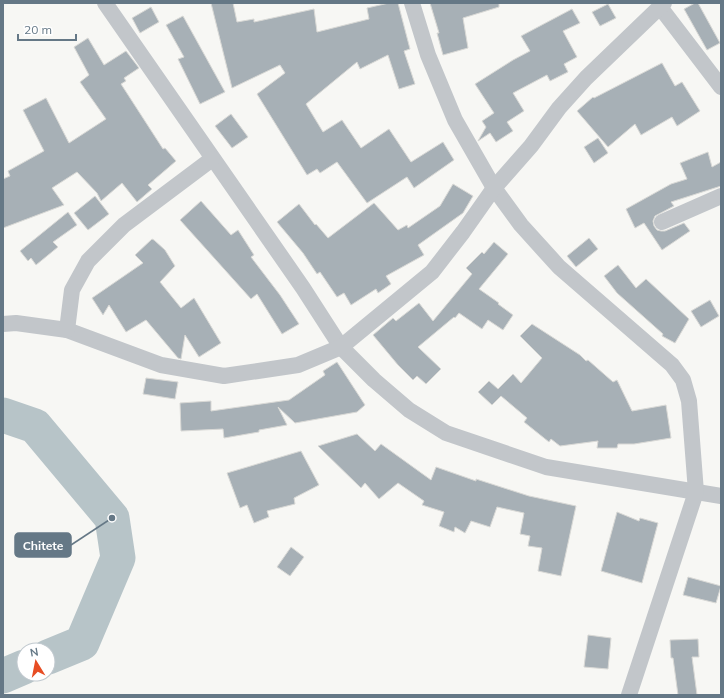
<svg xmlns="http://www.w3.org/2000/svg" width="724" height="698" viewBox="0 0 724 698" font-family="Mulish,sans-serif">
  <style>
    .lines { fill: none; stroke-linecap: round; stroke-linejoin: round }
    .river { stroke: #b7c4c8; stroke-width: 35 }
    .building { fill: #a7b0b6; stroke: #d9d9d6 }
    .minor { stroke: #c2c6ca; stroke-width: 16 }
    .leader { fill: none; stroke: #657886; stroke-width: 1.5 }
    .callout-dot { fill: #657886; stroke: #fff; stroke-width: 1.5 }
    .callout { fill: #657886; stroke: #657886; stroke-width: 1.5 }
    .callout-label { font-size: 12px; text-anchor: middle; font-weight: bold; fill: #fff }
  </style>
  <rect width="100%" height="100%" fill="#f7f7f4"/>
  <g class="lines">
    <g class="river">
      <polyline points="3,415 35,426 112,518 118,558 82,643 48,657"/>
      <polyline points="3,676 24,667"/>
    </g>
  </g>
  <g class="building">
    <polygon points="211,3 233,3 237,22 254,19 254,22 314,9 317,32 369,19 367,8 389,3 398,3 410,49 404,51 415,84 399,89 388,55 360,69 357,62 306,104 323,132 342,120 361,148 389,129 411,162 443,142 454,160 414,188 407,177 367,203 337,162 320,173 317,169 307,175 257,94 285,73 280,65 232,88"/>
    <polygon points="430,3 499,3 499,7 463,18 468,48 443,55 437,33 439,33"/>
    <polygon points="695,3 698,3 720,43 707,50 684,9"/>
    <polygon points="608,4 616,18 600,26 592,12"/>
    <polygon points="151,7 159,22 140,33 132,18"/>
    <polygon points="572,9 580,23 563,31 577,57 564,64 568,72 550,81 547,75 513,93 524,111 507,122 513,131 496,142 490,133 478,141 486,127 482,121 494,113 475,84 513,60 530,51 521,36"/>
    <polygon points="183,16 225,92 200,104 178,59 184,57 166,25"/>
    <polygon points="88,38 104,65 126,51 139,68 124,78 126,81 121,84 163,149 165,148 176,161 148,185 152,189 137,202 122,183 101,201 97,193 77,172 52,188 64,205 3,228 3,179 10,176 8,171 44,151 23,110 46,98 69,143 106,119 80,82 89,75 74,47"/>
    <polygon points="662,63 675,86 682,82 700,111 677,126 672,117 641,135 635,124 608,147 577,111 593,97 594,98"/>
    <polygon points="231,114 248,137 232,148 215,126"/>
    <polygon points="598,138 608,153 594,163 584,147"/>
    <polygon points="708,152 712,167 721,162 721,186 671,202 674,206 655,216 653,221 654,226 657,230 661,231 665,231 684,223 690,231 662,250 644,223 635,228 626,209 671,184 687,179 680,163"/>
    <polygon points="453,184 473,196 463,213 418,245 424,255 386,276 391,284 378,293 376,289 351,305 344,293 337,297 320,272 317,274 303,253 277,222 299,204 315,225 316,224 328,238 374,203 398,230 407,225 408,228 440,206"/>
    <polygon points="95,196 109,214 88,230 74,213"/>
    <polygon points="201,201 231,235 238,230 254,255 251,257 280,295 299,324 282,334 257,294 251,299 180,220"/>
    <polygon points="68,212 77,225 53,242 58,247 36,265 31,258 28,261 20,251"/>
    <polygon points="589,238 598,249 576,267 567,256"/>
    <polygon points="152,239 154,240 165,250 175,266 160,282 181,308 194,298 221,343 199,357 185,335 181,359 178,358 146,320 126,332 109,305 103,315 92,298 143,263 135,255"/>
    <polygon points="494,242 508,254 479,289 499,303 498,304 513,315 503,330 488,320 482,329 459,313 455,318 454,317 418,347 441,369 426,384 417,376 413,380 398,365 373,335 393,318 396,321 419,303 433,321 472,274 466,268 482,252 484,254"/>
    <polygon points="618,265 636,288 646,279 689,319 675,343 662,336 663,334 617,293 604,276"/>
    <polygon points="710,300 719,316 701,327 691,311"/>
    <polygon points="532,324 580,355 586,361 588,360 613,382 617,380 632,411 666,405 671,438 634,444 618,444 617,448 597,448 598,441 560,446 551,439 549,442 524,422 527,418 501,396 492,405 478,392 489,381 498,389 513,374 521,383 542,358 520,336"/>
    <polygon points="337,362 365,405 357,412 295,423 278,407 287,425 259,430 259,432 224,438 223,429 181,431 180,403 211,401 211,411 289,400 325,375 323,371"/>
    <polygon points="146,378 178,382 175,399 143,394"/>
    <polygon points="357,434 375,451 381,444 431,480 436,467 476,481 476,479 529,496 576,506 561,576 538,571 542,548 528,546 530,536 520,534 524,513 497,507 490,527 471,521 465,533 455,527 454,532 439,526 444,512 422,505 424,501 398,483 379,499 365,483 361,488 318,446"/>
    <polygon points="301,451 319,485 294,498 295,504 267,511 269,517 254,523 247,505 240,508 227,473"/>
    <polygon points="617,512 639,521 640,518 658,523 642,583 601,571"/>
    <polygon points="291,547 304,557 290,576 277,567"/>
    <polygon points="688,577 721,586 716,603 683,595"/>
    <polygon points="588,635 611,638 608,669 584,667"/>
    <polygon points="698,639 699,657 692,657 697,695 678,695 673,658 671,658 670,640"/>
  </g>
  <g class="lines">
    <g class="minor">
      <polyline points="105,3 303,288 341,347 374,380 409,410 446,433 546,467 721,496"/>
      <polyline points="412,3 428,55 455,120 494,188 521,225 559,267 672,365 683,380 689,401 696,492 629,695"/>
      <polyline points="660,7 721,87"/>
      <polyline points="662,222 721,196"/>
      <polyline points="3,324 16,323 67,330 161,365 224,376 298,365 341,347 432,272 463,232 494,188 531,146 559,108 586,78 664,3"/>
      <polyline points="67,330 72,290 88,261 124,225 212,159"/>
    </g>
  </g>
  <path class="leader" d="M112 518L71 545"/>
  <circle class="callout-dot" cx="112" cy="518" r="4"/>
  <rect class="callout" x="15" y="533" width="56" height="24" rx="4"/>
  <g class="callout-label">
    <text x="43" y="550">Chitete</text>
  </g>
  <rect width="724" height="698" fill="none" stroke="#657886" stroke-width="8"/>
  <g transform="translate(36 662) rotate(350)"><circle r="19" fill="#ffffff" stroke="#c1c9cf"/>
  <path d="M0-3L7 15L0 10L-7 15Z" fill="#e74d24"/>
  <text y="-6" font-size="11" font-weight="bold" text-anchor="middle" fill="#657886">N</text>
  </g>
  <path d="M18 34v6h58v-6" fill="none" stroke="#657886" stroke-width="2"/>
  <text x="24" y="34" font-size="12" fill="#657886" stroke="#ffffff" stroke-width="3" paint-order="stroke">20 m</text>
</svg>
